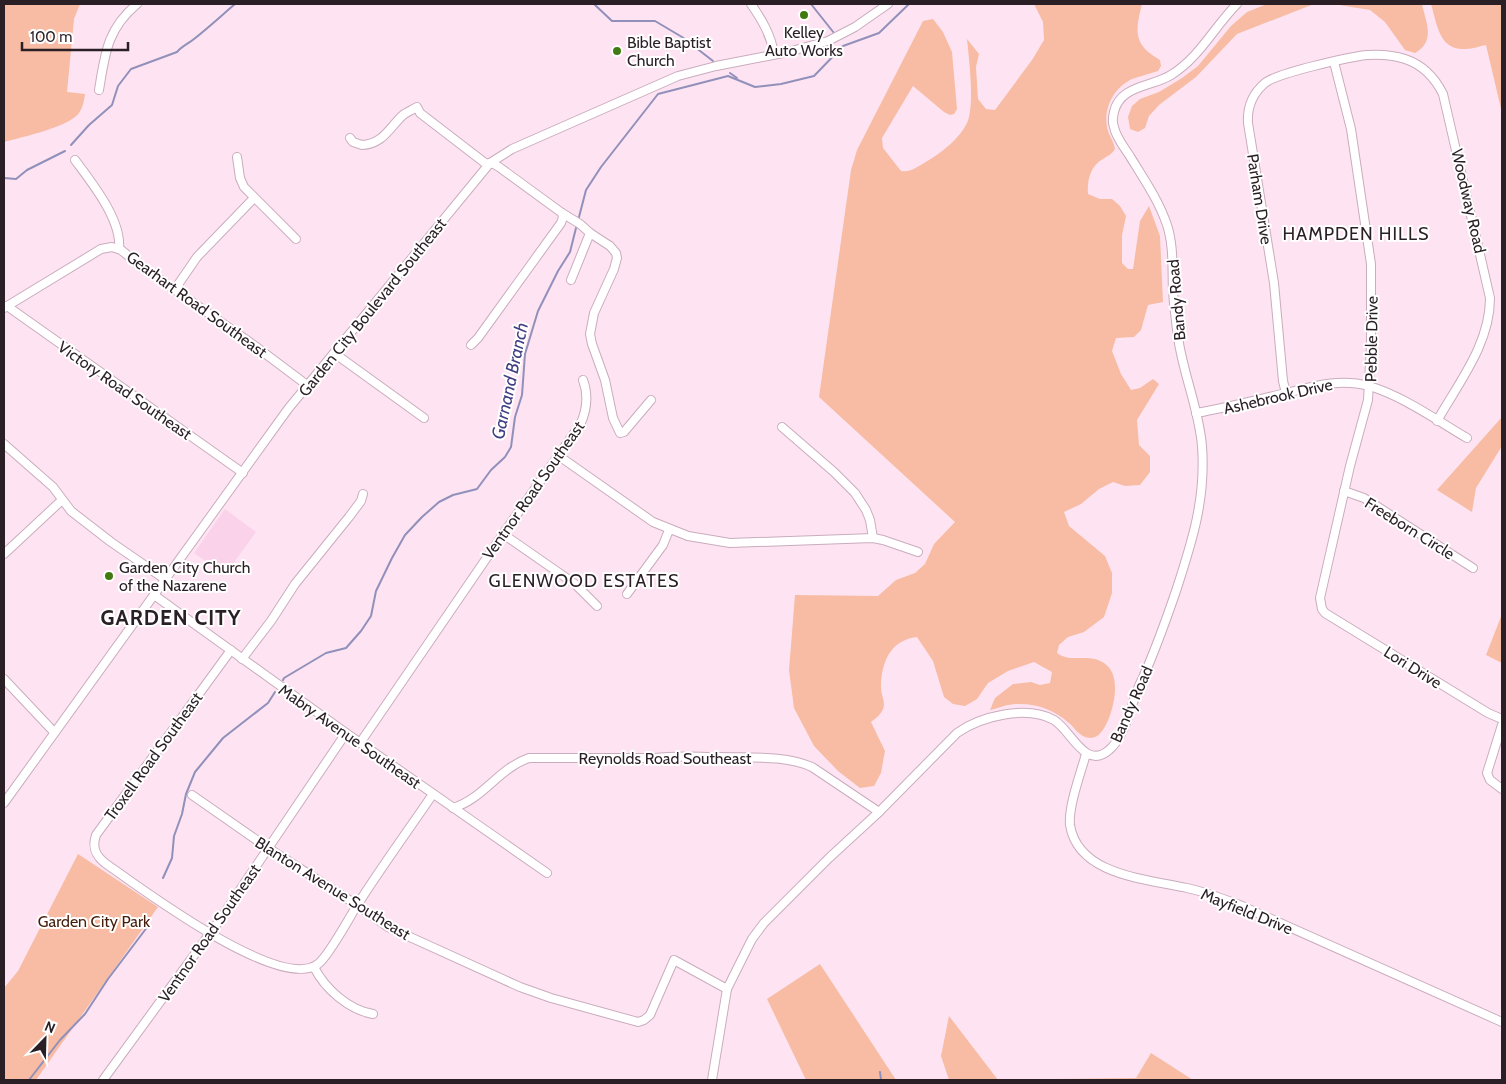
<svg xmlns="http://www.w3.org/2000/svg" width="1506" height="1084" viewBox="0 0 1506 1084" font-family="Cabin,sans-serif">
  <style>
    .built { fill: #fad3ea }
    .green { fill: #f7bca3 }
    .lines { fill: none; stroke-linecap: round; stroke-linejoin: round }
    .stream { stroke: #9190ba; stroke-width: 2 }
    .minor-casing { stroke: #caacbd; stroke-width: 10 }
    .minor { stroke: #fff; stroke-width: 8 }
    .poi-dot { fill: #407a10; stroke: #fff; stroke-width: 2 }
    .labels { text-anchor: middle; stroke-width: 4; stroke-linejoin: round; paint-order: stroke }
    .poi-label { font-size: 16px; fill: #2a1f25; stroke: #fff; text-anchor: start }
    .street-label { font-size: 16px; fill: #2a1f25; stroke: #fff }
    .park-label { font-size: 16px; fill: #441d0b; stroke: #fff }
    .neighbourhood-label { font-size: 18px; letter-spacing: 1px; fill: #2a1f25; stroke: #fff }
    .water-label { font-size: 18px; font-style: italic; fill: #424084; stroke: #fff }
    .district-label { font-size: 21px; font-weight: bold; letter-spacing: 1px; fill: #2a1f25; stroke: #fff }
  </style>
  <rect width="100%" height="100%" fill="#fee4f2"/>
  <polygon class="built" points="225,509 256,532 225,575 194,553"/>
  <g class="green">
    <path d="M4 4H80L74 19 67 92 85 94C84 101 83 107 79 113 69 127 22 137 4 142Z"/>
    <path d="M1034 4H1142C1135 31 1133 45 1160 60L1161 66 1158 71C1150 74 1140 76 1132 79 1113 88 1102 110 1108 131 1110 137 1114 142 1115 149 1111 155 1109 155 1103 159 1090 166 1087 181 1088 194L1100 199H1112L1120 206 1126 216 1122 235V263L1128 269H1133L1140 221 1149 206 1160 236 1163 302 1148 305 1141 330 1134 337 1116 338 1112 351 1121 374 1131 390 1140 388 1153 379 1159 384 1137 420 1139 445 1150 456V472L1140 485 1125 486 1113 482 1099 489 1081 504 1064 512 1069 526 1105 556 1112 573V593L1104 617 1084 632 1068 637 1059 645 1057 653C1072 664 1088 652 1104 663 1114 670 1115 680 1115 690 1115 703 1106 738 1091 738 1080 738 1076 729 1069 723 1055 710 1036 703 1016 704 1008 704 999 708 990 710L995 698 1013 684 1031 682 1040 685 1050 683 1052 672 1034 662 1008 671 988 683 977 699 965 706 953 704 944 697 933 661 917 637C890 640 881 663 881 688 881 696 887 703 882 711 880 715 875 719 871 722L885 751 881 773 874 786 860 788 838 771 814 746 794 708 789 670 795 595 878 596 896 580 915 573 925 564 934 544 955 522 819 397 851 170 857 150 923 21 933 19 943 32 952 52 957 109 954 114 950 115 944 112 913 86 882 138 883 148 901 171C911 173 920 165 929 160 942 152 960 138 967 123 975 106 969 59 967 39L979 54 976 67 978 99 986 109 995 110 1032 60 1044 40 1043 22Z"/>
    <polygon points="1267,4 1314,4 1237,34 1196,77 1159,105 1149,116 1145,128 1138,132 1130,129 1128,117 1132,106 1140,99 1159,92 1182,78 1198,66 1231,26 1247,12"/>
    <path d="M1333 4H1422C1426 23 1436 41 1415 53L1405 50 1385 22 1370 10Z"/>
    <path d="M1431 4H1502V113L1486 45C1480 46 1473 49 1466 49 1439 51 1437 24 1431 4Z"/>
    <polygon points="1502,417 1502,446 1476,488 1472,512 1437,490"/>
    <polygon points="1502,614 1502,663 1486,655"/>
    <polygon points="78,854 158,907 36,1080 4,1080 4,988 18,971"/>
    <polygon points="820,964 896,1080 806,1080 767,999"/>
    <polygon points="949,1016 998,1080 949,1080 941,1056"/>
    <polygon points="1151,1053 1193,1080 1055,1079 1136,1078"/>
  </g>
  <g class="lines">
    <g class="stream">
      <polyline points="594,4 612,21 655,21 682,37 713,61"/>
      <polyline points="811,4 834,33"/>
      <polyline points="730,73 737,78"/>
      <path d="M71 145 89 125 112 105 118 86 131 69 177 52C182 46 188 44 194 39 208 28 221 16 235 4"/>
      <polyline points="4,178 16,179 27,170 65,151"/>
      <polyline points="579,217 586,190 601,167 658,94 728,76 755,87 781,84 814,76 843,46 879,33 909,4"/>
      <polyline points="283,680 284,678 326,653 346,648 361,631 371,616 376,591 392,558 405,535 422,517 439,502 453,495 477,489 491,470 505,457 511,447 515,417 522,395 525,354 538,311 558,271 570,252 576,228"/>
      <polyline points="163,878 172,858 174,836 182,814 186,794 195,772 223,738 268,703 275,692"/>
      <polyline points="880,1072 881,1080"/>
      <polyline points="29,1080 60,1040 85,1014 108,979 148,926"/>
    </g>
    <g class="minor-casing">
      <g id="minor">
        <path d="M751 4C762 20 771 35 774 54"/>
        <polyline points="1334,62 1351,129 1371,264 1371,345 1368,400 1350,466 1320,598 1322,609 1325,613 1488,713 1502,719"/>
        <path d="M99 90C105 54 107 29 137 4"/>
        <path d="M350 138 353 142 362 145C383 144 389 128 403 115 407 112 412 110 417 107L420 113 485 163 494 164 499 167 562 213 580 224 590 233 610 246 616 253 617 258 614 269 594 313 590 334 592 344 605 380 613 418 620 433 624 432 651 400"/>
        <polyline points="237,157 240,178 244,187 296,239"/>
        <path d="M75 160C92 183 122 220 119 249"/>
        <polyline points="571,280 590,233"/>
        <polyline points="175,289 197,257 254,198"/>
        <polyline points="7,306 243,473"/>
        <polyline points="4,308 101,249 112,247 121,250 145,269 255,346 307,385"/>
        <polyline points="471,345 478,338 561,223 563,217 562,213"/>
        <polyline points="334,353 424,418"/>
        <path d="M1286 393 1283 381 1274 283 1248 123C1247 107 1252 94 1265 83 1277 73 1349 57 1367 55 1380 54 1393 55 1405 59 1423 65 1435 78 1443 94L1490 298C1490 344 1459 382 1437 421"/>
        <path d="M1196 413C1226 408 1256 400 1286 393 1314 386 1340 378 1369 386 1401 395 1438 421 1467 438"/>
        <polyline points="782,427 834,472 855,493 866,510 870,520 873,538"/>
        <polyline points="4,444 53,487 71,511 111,542 166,580"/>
        <polyline points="559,456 653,522 688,536 730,543 873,538 883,540 918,552"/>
        <polyline points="1344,491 1364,498 1473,568"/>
        <polyline points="503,534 575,584 597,606"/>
        <polyline points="4,554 62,500"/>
        <polyline points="627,594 663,545 669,530"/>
        <polyline points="154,595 346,733 547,873"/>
        <path d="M231 650 96 835C92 847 95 855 105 863 139 887 280 993 318 964 328 957 348 920 356 907 380 869 407 832 433 794"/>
        <polyline points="242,659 271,621 295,584 349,517 361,501 363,494"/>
        <polyline points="4,679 54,732"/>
        <polyline points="1502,725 1487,773 1490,780 1502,789"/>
        <path d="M360 743 503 534 580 425C587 410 589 396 583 380"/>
        <path d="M1086 754C1081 772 1068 807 1070 825 1078 876 1148 879 1187 888 1206 892 1224 899 1242 906L1502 1022"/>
        <polyline points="192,795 268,848 357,905 388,927 520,987 551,998 638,1022 644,1020 650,1015 674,960 727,989"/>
        <polyline points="4,803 288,409 490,163 512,149 678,76 716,66 788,52 828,41 855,27 888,4"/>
        <path d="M453 808C483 799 499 768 529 758H655C677 755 698 757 720 757 750 758 785 755 812 767L879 812"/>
        <path d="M314 967C325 989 349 1010 373 1014"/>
        <polyline points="103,1080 219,921 346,733"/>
        <path d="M712 1080 727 989 752 939 764 923 829 858 879 812 957 733C981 716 1027 705 1054 720 1071 730 1085 771 1109 750 1125 737 1131 705 1139 686 1154 655 1165 623 1176 591 1192 542 1206 499 1202 446 1199 409 1183 374 1178 337 1176 322 1174 306 1173 291 1172 269 1174 246 1167 225 1159 201 1144 179 1131 158 1125 148 1116 138 1114 127 1112 122 1113 116 1114 112 1120 85 1152 87 1171 75 1200 57 1214 27 1237 4"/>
      </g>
    </g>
    <use href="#minor" class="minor"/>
  </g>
  <g class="poi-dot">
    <circle cx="804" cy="15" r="5"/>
    <circle cx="617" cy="51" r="5"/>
    <circle cx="109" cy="576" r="5"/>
  </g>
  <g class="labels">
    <g class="poi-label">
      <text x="804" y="38" text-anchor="middle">Kelley<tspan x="804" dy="18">Auto Works</tspan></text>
      <text x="627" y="48">Bible Baptist<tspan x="627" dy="18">Church</tspan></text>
      <text x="119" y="573">Garden City Church<tspan x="119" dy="18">of the Nazarene</tspan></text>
    </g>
    <g class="street-label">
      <text transform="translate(1260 199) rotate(81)" y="6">Parham Drive</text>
      <text transform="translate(1469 201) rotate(77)" y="6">Woodway Road</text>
      <text transform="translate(1176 300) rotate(-95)" y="6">Bandy Road</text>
      <text transform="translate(197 304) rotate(36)" y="6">Gearhart Road Southeast</text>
      <text transform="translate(372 307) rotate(-51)" y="6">Garden City Boulevard Southeast</text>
      <text transform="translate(1371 339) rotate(-89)" y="6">Pebble Drive</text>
      <text transform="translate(125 390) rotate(35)" y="6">Victory Road Southeast</text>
      <text transform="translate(1278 396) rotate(-13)" y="6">Ashebrook Drive</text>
      <text transform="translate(533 490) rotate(-55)" y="6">Ventnor Road Southeast</text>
      <text transform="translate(1410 528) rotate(32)" y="6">Freeborn Circle</text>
      <text transform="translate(1413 667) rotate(32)" y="6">Lori Drive</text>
      <text transform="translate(1131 704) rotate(-66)" y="6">Bandy Road</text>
      <text transform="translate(350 736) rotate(35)" y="6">Mabry Avenue Southeast</text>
      <text transform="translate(153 756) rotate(-54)" y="6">Troxell Road Southeast</text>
      <text x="665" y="764">Reynolds Road Southeast</text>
      <text transform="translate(333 888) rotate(32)" y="6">Blanton Avenue Southeast</text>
      <text transform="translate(1247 911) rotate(22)" y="6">Mayfield Drive</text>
      <text transform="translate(209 933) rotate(-55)" y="6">Ventnor Road Southeast</text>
    </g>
    <g class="park-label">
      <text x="94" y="927">Garden City Park</text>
    </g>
    <g class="neighbourhood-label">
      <text x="1356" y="240">HAMPDEN HILLS</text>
      <text x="584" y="587">GLENWOOD ESTATES</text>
    </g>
    <g class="water-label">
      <text transform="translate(510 381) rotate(-78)" y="6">Garnand Branch</text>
    </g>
    <g class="district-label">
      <text x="171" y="625">GARDEN CITY</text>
    </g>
  </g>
  <rect width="1506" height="1084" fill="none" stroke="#2a1f25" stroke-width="10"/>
  <g transform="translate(45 1039) rotate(23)" stroke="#ffffff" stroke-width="4" paint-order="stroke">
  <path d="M0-4L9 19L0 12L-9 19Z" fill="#2a1f25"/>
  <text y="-8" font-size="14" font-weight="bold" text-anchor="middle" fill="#2a1f25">N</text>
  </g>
  <path d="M22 42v8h106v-8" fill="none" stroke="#2a1f25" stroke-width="2.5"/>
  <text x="30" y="42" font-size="15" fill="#2a1f25" stroke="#ffffff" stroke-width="4" paint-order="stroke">100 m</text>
</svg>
